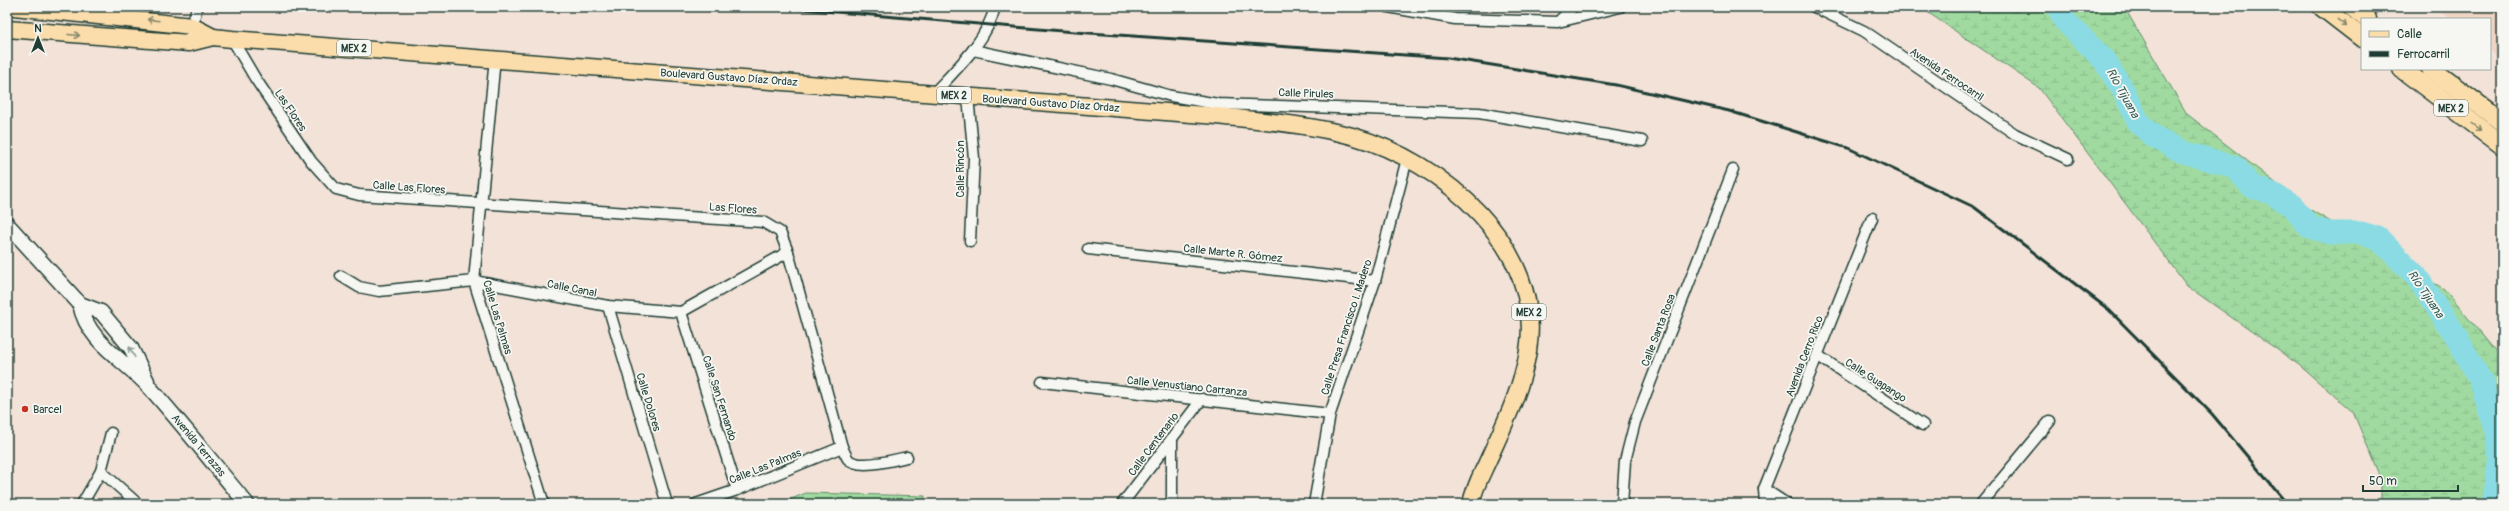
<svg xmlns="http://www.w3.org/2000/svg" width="2509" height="511" viewBox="0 0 2509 511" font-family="Pangolin,sans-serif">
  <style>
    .built { fill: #efd4c4 }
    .green { fill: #a1daa0; stroke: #608c6a }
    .wetland { fill: url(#wetland-marsh); stroke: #608c6a }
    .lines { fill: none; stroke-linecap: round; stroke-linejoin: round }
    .river { stroke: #8adbe3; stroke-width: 23 }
    .street-casing { stroke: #1f3d34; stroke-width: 13 }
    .secondary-casing { stroke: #1f3d34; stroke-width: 17 }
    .primary-casing { stroke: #1f3d34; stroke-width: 19 }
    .highway-casing { stroke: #1f3d34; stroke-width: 21 }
    .street { stroke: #f6f6f2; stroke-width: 10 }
    .secondary { stroke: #f6f6f2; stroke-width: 14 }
    .primary { stroke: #fbddab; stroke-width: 16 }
    .highway { stroke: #fbddab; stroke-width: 18 }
    .rail { stroke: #1f3d34; stroke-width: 3 }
    .oneway { stroke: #82856a }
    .oneway2 { stroke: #8a9a93 }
    .poi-dot { fill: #c8321e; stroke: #f6f6f2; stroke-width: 1.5 }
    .labels { text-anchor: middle; stroke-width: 3.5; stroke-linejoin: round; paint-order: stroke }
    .shield { fill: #f6f6f2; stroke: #60746d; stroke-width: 1 }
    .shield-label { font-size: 10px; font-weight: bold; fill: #1f3d34 }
    .street-label { font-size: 11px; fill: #1f3d34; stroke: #f6f6f2 }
    .poi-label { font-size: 11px; fill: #1f3d34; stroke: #f6f6f2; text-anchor: start }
    .water-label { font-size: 12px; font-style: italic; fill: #345d57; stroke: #f6f6f2 }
  </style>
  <defs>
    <pattern id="wetland-marsh" width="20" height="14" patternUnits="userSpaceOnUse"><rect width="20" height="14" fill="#a1daa0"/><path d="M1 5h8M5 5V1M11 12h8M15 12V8" fill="none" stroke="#8abc8a"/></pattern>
  </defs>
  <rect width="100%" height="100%" fill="#f2e2d7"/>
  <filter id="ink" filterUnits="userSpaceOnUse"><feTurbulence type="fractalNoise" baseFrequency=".025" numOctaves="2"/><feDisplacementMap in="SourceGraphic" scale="8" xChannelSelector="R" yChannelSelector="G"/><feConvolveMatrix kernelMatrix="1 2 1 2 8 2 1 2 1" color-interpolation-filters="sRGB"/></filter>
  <g filter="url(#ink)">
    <polygon class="built" points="2435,7 2502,7 2502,61 2490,51 2490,19 2450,19"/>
    <polygon class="green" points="806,493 925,496 924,504 779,504"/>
    <polygon class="wetland" points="1920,7 2124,7 2187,114 2309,209 2444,289 2502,359 2502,504 2381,504 2381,478 2353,412 2299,365 2187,286 2039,88"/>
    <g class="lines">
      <polyline class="river" points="2058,7 2065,21 2104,60 2123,90 2139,123 2153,136 2183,152 2235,167 2251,186 2271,193 2293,206 2309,227 2330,233 2361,233 2378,238 2416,276 2456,336 2481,381 2496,432 2500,458 2492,504"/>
      <g class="street-casing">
        <g id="street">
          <polyline points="1388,7 1455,19 1558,22 1620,7"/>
          <polyline points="1814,7 1864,31 2015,134 2068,159"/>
          <polyline points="1559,21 1573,7"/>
          <polyline points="191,31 197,7"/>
          <path d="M232 39 255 78 311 161 336 189 359 195 763 222 780 232 788 252 842 447C844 451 846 456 848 459 858 470 894 460 907 457"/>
          <polyline points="973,50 1111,79 1171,96 1218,104 1479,113 1642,141"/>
          <polyline points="495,58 474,281 544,504"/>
          <path d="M934 93C958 67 986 42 995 7"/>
          <polyline points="968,97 974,158 970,241"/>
          <polyline points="1088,249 1375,281"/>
          <polyline points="341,276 359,287 379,291 474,281 608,306 681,312 788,252"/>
          <polyline points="608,306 667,504"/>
          <polyline points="681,312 737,490"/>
          <polyline points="1817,355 1923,425"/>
          <polyline points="1042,382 1330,414"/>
          <polyline points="101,471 138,504"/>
          <polyline points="1764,489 1787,504"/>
          <polyline points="82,504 101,471 111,433"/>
          <polyline points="696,504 737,490 842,447"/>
          <polyline points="1122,504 1202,399"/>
          <polyline points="1172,504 1172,439"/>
          <polyline points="1314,504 1330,414 1375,281 1407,159"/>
          <polyline points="1622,504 1625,461 1635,422 1733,170"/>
          <polyline points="1765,504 1764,489 1872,218"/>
          <polyline points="1981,504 2050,421"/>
        </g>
      </g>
      <g class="secondary-casing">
        <g id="secondary">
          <polyline points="7,224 80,304 101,312 131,348 147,381"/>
          <path d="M80 304C87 343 127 361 151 389 184 426 215 466 247 504"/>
        </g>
      </g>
      <g class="primary-casing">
        <g id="primary">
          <path d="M14 7 192 26 213 37 232 39 1217 116C1262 121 1308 124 1352 136 1442 161 1545 248 1528 351 1522 388 1505 423 1490 456 1483 472 1474 487 1471 504"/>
          <polyline points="7,29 189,43 213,37"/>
        </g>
      </g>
      <g class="highway-casing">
        <g id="highway">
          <polyline points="2322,7 2362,38"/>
          <polyline points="2352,7 2367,19"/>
          <polyline points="2402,69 2502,145"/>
          <polyline points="2431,69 2502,122"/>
        </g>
      </g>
      <use href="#street" class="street"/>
      <use href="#secondary" class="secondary"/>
      <use href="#primary" class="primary"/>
      <use href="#highway" class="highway"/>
      <polyline class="rail" points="777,7 1075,32 1448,58 1616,85 1729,111 1848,148 1974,207 2108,309 2212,414 2287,504"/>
    </g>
    <defs><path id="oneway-shaft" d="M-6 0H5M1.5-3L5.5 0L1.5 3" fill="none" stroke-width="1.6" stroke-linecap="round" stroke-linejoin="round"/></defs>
    <g class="oneway">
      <use href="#oneway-shaft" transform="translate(153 20) rotate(-173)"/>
      <use href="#oneway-shaft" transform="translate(2342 23) rotate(38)"/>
      <use href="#oneway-shaft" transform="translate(74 35) rotate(5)"/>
      <use href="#oneway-shaft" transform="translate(2477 127) rotate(36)"/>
    </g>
    <use class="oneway2" href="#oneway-shaft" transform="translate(132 352) rotate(-118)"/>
  </g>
  <circle class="poi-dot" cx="25" cy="409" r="4"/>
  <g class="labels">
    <g class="shield">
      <rect x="337" y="40" width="34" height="16" rx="3"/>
      <rect x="937" y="87" width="34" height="16" rx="3"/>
      <rect x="2434" y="100" width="34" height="16" rx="3"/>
      <rect x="1512" y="304" width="34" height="16" rx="3"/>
    </g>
    <g class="shield-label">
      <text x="354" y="52">MEX 2</text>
      <text x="954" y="99">MEX 2</text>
      <text x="2451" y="112">MEX 2</text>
      <text x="1529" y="316">MEX 2</text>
    </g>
    <g class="street-label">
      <text transform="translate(1947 74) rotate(34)" y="4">Avenida Ferrocarril</text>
      <text transform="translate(729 77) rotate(4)" y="4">Boulevard Gustavo Díaz Ordaz</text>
      <text transform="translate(1306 93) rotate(2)" y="4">Calle Pirules</text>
      <text transform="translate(1051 103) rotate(4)" y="4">Boulevard Gustavo Díaz Ordaz</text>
      <text transform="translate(291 110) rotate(56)" y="4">Las Flores</text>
      <text transform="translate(960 169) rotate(-90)" y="4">Calle Rincón</text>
      <text transform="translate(409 187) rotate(4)" y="4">Calle Las Flores</text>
      <text transform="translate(733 208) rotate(4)" y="4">Las Flores</text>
      <text transform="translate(1233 253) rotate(6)" y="4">Calle Marte R. Gómez</text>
      <text transform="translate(572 288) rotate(11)" y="4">Calle Canal</text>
      <text transform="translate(498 317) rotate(73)" y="4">Calle Las Palmas</text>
      <text transform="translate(1346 327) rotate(-72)" y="4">Calle Presa Francisco I. Madero</text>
      <text transform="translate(1658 330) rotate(-69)" y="4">Calle Santa Rosa</text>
      <text transform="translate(1804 356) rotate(-69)" y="4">Avenida Cerro Rico</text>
      <text transform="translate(1876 380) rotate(33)" y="4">Calle Guapango</text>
      <text transform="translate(1187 386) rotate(6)" y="4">Calle Venustiano Carranza</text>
      <text transform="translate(720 398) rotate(72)" y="4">Calle San Fernando</text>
      <text transform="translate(649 402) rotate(73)" y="4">Calle Dolores</text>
      <text transform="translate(1153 444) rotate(-53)" y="4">Calle Centenario</text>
      <text transform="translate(199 445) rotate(50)" y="4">Avenida Terrazas</text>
      <text transform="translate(765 466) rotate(-22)" y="4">Calle Las Palmas</text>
    </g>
    <g class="poi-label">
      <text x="33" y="413">Barcel</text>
    </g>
    <g class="water-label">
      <text transform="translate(2123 93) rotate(61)" y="4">Río Tijuana</text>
      <text transform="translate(2426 294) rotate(56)" y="4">Río Tijuana</text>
    </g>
  </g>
  <rect width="2509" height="511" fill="none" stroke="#f6f6f2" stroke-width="24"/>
  <rect x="12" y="12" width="2485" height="487" fill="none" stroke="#1f3d34" stroke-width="1.5" filter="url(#ink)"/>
  <rect x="2361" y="18" width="130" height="52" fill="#f6f6f2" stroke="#a0aca6"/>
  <rect x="2369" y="31" width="20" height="6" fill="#fbddab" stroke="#a0aca6"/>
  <text x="2397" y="38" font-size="12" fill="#1f3d34">Calle</text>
  <rect x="2369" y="51" width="20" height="6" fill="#1f3d34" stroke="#a0aca6"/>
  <text x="2397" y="58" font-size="12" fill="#1f3d34">Ferrocarril</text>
  <g transform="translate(38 38)" stroke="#f6f6f2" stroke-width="3" paint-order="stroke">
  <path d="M0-3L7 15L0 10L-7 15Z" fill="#1f3d34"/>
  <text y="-6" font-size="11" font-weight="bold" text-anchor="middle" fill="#1f3d34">N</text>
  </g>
  <path d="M2363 485v6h95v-6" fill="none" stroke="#1f3d34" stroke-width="2"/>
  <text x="2369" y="485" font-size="12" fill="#1f3d34" stroke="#f6f6f2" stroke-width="3" paint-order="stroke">50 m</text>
</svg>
